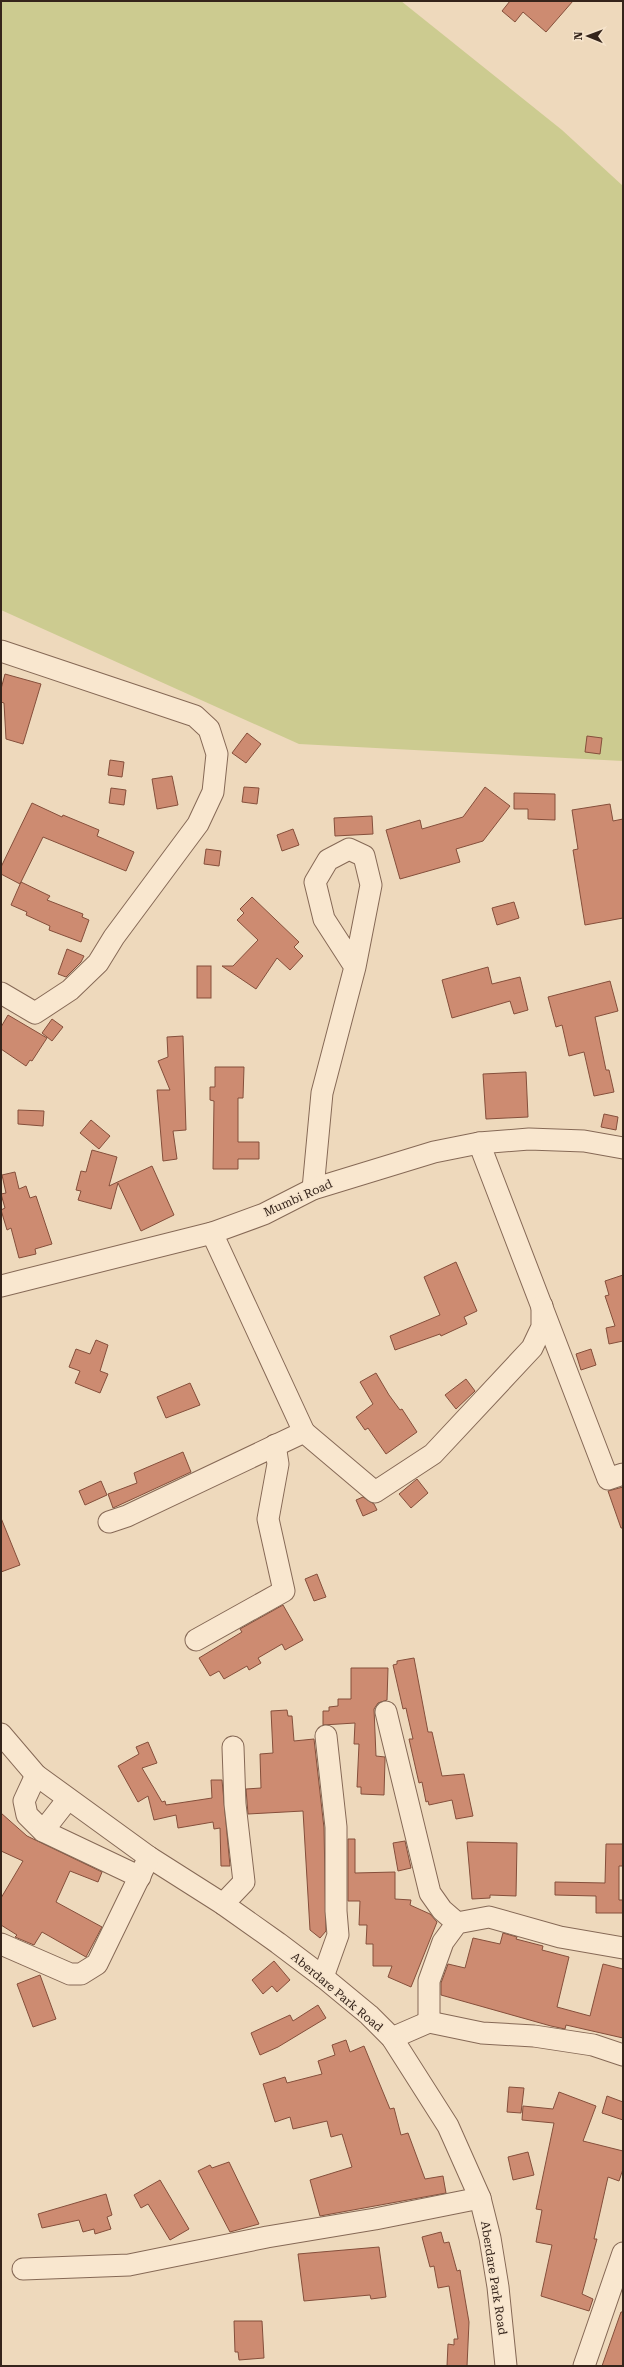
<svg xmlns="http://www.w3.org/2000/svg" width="624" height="2367" viewBox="0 0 624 2367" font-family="'Roboto Serif',serif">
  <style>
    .green { fill: #cccb90 }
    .building { fill: #cd8b71; stroke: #854f3b }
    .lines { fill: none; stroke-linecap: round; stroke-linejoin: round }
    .minor-casing { stroke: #866956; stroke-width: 23 }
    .minor { stroke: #f9e7cf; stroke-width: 21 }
    .labels { text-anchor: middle; stroke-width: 3; stroke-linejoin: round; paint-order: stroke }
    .street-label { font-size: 12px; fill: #35241b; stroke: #f6e4cc }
  </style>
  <rect width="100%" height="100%" fill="#eed9bc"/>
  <polygon class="green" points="1,1 401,1 562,130 623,186 623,761 299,744 1,610"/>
  <g class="building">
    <polygon points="510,1 573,1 546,32 523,12 515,22 502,11"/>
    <polygon points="5,674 41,684 23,744 6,739 4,703 1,702 1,689"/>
    <polygon points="247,733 261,744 246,763 232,753"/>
    <polygon points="587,736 602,738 600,754 585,752"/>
    <polygon points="110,760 124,762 122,777 108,775"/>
    <polygon points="172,776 178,805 157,809 152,779"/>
    <polygon points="244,787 259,788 257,804 242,802"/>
    <polygon points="485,787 510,806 483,841 456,849 460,862 400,879 386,830 420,820 422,829 463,817"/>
    <polygon points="111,788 126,790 124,805 109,803"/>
    <polygon points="514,793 555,794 555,820 528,819 528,809 514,809"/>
    <polygon points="32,803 62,817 63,815 99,830 97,836 134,852 126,871 43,837 20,884 1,874 1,867"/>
    <polygon points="610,804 613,821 623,819 623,918 585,925 573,850 578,849 572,810"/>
    <polygon points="372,816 373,834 335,836 334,818"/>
    <polygon points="293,829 299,845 282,851 277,835"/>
    <polygon points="206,849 221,851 219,866 204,864"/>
    <polygon points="21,882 50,896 47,900 83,914 82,917 89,920 81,942 49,930 50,926 26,915 27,912 11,905"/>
    <polygon points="252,897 299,942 294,947 303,956 290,970 277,958 256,989 222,966 233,966 258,940 237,920 244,913 240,909"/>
    <polygon points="514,902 519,918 497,925 492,908"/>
    <polygon points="67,949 84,956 81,962 66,977 58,974"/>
    <rect x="197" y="966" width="14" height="32"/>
    <polygon points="488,967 492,984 520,977 528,1010 514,1014 510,1001 452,1018 442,980"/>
    <polygon points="610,981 618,1011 595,1017 606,1070 609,1070 614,1092 594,1096 584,1052 569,1056 562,1025 556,1027 548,997"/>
    <polygon points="8,1015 47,1038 32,1061 30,1060 26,1066 1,1049 1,1027"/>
    <polygon points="52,1019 63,1027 52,1041 42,1033"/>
    <polygon points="183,1036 186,1130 173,1131 177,1159 163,1161 157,1090 170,1090 158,1061 168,1057 167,1037"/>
    <polygon points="215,1067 244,1067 243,1098 238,1098 238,1142 259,1142 259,1159 238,1159 238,1169 213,1169 214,1101 210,1100 210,1087 215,1087"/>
    <polygon points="526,1072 528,1117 486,1119 483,1074"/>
    <polygon points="18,1110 44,1111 43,1126 18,1124"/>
    <polygon points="604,1114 618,1117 616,1130 601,1127"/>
    <polygon points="91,1120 110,1136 99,1149 80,1133"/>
    <polygon points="92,1150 117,1157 109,1186 152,1166 174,1215 141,1231 118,1183 111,1209 78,1200 81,1191 76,1190 81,1171 86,1172"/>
    <polygon points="15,1172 19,1189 26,1186 30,1198 36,1196 52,1244 35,1249 36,1254 19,1258 11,1228 7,1230 1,1210 5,1208 1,1194 6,1193 2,1175"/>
    <polygon points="456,1262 477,1311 464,1317 467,1324 441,1336 440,1334 395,1350 390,1336 440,1315 424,1277"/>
    <polygon points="623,1275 623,1341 609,1344 606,1328 615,1326 605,1296 609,1295 605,1281"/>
    <polygon points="96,1340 108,1345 100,1371 108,1374 100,1393 75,1383 80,1371 69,1367 76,1349 90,1354"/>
    <polygon points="591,1349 596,1365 581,1370 576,1354"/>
    <polygon points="376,1373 389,1395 400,1410 402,1409 417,1432 386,1454 368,1428 365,1430 356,1417 373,1404 360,1382"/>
    <polygon points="466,1379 475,1391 456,1409 445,1395"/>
    <polygon points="190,1383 200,1405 166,1418 157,1397"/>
    <polygon points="183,1452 191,1472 113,1508 108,1494 137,1483 134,1473"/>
    <polygon points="417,1479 428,1493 411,1508 399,1494"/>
    <polygon points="101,1481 107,1495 85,1505 79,1491"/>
    <polygon points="623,1487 623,1528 621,1528 608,1491"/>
    <polygon points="363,1497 374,1504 377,1510 363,1516 356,1500"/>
    <polygon points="1,1518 20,1565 1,1572"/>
    <polygon points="317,1574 326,1597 314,1601 305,1579"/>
    <polygon points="283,1605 303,1640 285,1650 282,1644 258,1658 261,1663 249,1670 247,1666 224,1679 219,1671 210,1676 199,1658 242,1632 240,1629"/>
    <polygon points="414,1658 428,1732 432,1732 442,1776 464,1774 473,1816 456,1819 452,1800 429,1805 428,1801 426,1802 422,1782 419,1783 409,1739 413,1739 407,1713 406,1708 403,1709 393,1665 397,1664 397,1661"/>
    <polygon points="351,1668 388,1668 387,1700 378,1703 374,1709 376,1756 385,1757 385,1760 384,1795 361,1794 361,1787 357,1787 359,1744 354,1744 355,1723 323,1725 323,1711 329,1711 329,1707 338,1706 338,1699 351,1699"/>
    <polygon points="287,1710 288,1716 292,1716 294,1741 314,1739 324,1828 326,1931 320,1938 310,1930 303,1811 248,1814 246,1789 261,1788 260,1754 273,1753 271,1711"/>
    <polygon points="148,1742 157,1763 142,1768 162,1802 165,1801 166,1805 212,1798 211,1780 222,1780 230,1866 221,1866 220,1828 214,1829 213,1822 178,1828 176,1815 154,1820 148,1796 138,1802 118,1766 139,1754 136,1747"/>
    <polygon points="1,1813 27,1836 102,1872 98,1882 70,1871 56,1902 102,1927 86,1957 42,1932 34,1945 15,1937 17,1935 1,1925 1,1898 23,1861 1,1851"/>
    <polygon points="348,1839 355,1839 355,1873 395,1872 395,1899 411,1900 410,1905 430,1914 437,1922 411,1987 388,1977 392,1966 373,1966 373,1944 366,1944 367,1925 359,1925 360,1901 348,1901"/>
    <polygon points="405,1841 411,1868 398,1871 393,1843"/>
    <polygon points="467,1842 517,1843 516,1896 490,1895 490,1898 472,1899"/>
    <polygon points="606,1844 623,1844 623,1866 619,1866 619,1900 623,1900 623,1913 596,1913 596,1896 555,1895 555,1882 605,1883"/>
    <polygon points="503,1933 517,1937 516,1939 543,1946 542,1950 569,1957 557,2007 590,2016 603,1964 623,1969 623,2038 566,2025 565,2029 551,2026 441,1995 441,1983 448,1964 465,1968 473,1938 500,1944"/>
    <polygon points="274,1961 290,1980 277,1992 272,1986 263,1994 252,1980"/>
    <polygon points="40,1975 56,2019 33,2027 17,1984"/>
    <polygon points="318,2005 326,2018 278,2047 260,2055 251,2033 290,2015 293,2021"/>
    <polygon points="346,2040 350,2052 364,2046 390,2109 394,2108 401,2135 408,2133 425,2179 443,2176 446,2193 320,2216 310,2180 352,2167 342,2134 331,2137 327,2121 293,2129 290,2117 275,2122 263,2084 285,2077 287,2083 322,2074 318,2061 335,2055 332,2045"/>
    <polygon points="509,2087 524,2088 521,2113 507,2112"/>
    <polygon points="559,2092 596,2106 583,2141 623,2151 623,2169 619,2181 608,2177 594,2239 597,2239 582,2294 593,2299 589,2311 541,2296 552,2245 536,2242 542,2210 536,2209 554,2123 522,2120 523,2106 553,2109"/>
    <polygon points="607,2096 623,2102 623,2120 602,2113"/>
    <polygon points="528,2152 534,2175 513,2180 508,2157"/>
    <polygon points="229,2162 259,2224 230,2232 198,2171 210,2165 212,2168"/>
    <polygon points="160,2180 189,2229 170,2240 148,2204 141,2208 134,2195"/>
    <polygon points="106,2194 112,2215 107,2217 111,2229 95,2234 94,2229 83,2232 79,2220 42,2228 38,2214"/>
    <polygon points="441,2232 444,2243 449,2242 457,2271 460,2270 469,2322 467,2366 447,2366 448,2344 454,2345 454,2339 458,2339 449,2286 438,2288 434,2266 430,2267 422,2237"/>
    <polygon points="379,2247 386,2297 371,2299 370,2295 304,2301 298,2254"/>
    <polygon points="621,2312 623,2312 623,2366 602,2366"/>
    <polygon points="234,2321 262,2321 264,2358 239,2360 238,2352 235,2352"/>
  </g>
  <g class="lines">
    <g class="minor-casing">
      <g id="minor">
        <polyline points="1,651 195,716 209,729 217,754 213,792 198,824 114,937 98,963 70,990 35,1013 1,993"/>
        <polyline points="479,1143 608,1479 623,1474"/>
        <polyline points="313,1189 322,1093 355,967 371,885 364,856 349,849 328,860 315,882 324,919 355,967"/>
        <polyline points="212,1233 304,1432"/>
        <polyline points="1,1286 212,1233 264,1214 313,1189 434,1152 479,1143 529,1139 584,1141 623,1148"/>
        <polyline points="109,1522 127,1516 304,1432 375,1492 433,1454 532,1348 542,1327 542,1306"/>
        <polyline points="196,1640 284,1591 268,1519 278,1464 275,1445"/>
        <polyline points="386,1712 430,1893 442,1910 457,1923"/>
        <polyline points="1,1734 36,1775 149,1857 223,1904 278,1943 323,1977 369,2015 392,2038 448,2126 480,2198 490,2238 498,2287 506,2366"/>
        <polyline points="36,1775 24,1801 27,1815 43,1831 140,1877"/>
        <polyline points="43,1831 68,1799"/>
        <polyline points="223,1904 244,1882 235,1804 233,1747"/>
        <polyline points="1,1944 70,1974 81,1974 97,1964 149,1857"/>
        <polyline points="323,1977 338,1935 336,1911 336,1827 326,1736"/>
        <polyline points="429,2022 429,1981 443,1942 457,1923 489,1917 560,1937 623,1948"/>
        <polyline points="392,2038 429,2022 482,2033 534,2036 593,2045 623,2055"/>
        <polyline points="23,2269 129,2265 267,2237 375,2219 480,2198"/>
        <polyline points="584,2366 623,2253"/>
      </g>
    </g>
    <use href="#minor" class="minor"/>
  </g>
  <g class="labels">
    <g class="street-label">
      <text transform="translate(298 1198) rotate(-24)" y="4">Mumbi Road</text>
      <text transform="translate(337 1992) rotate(40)" y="4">Aberdare Park Road</text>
      <text transform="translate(494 2278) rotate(81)" y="4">Aberdare Park Road</text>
    </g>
  </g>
  <rect width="624" height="2367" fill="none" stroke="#35241b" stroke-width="4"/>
  <g transform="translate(588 36) rotate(271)" stroke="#f6e4cc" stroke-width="3" paint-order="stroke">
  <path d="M0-3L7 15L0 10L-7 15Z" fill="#35241b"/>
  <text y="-6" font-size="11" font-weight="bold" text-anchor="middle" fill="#35241b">N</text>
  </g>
</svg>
